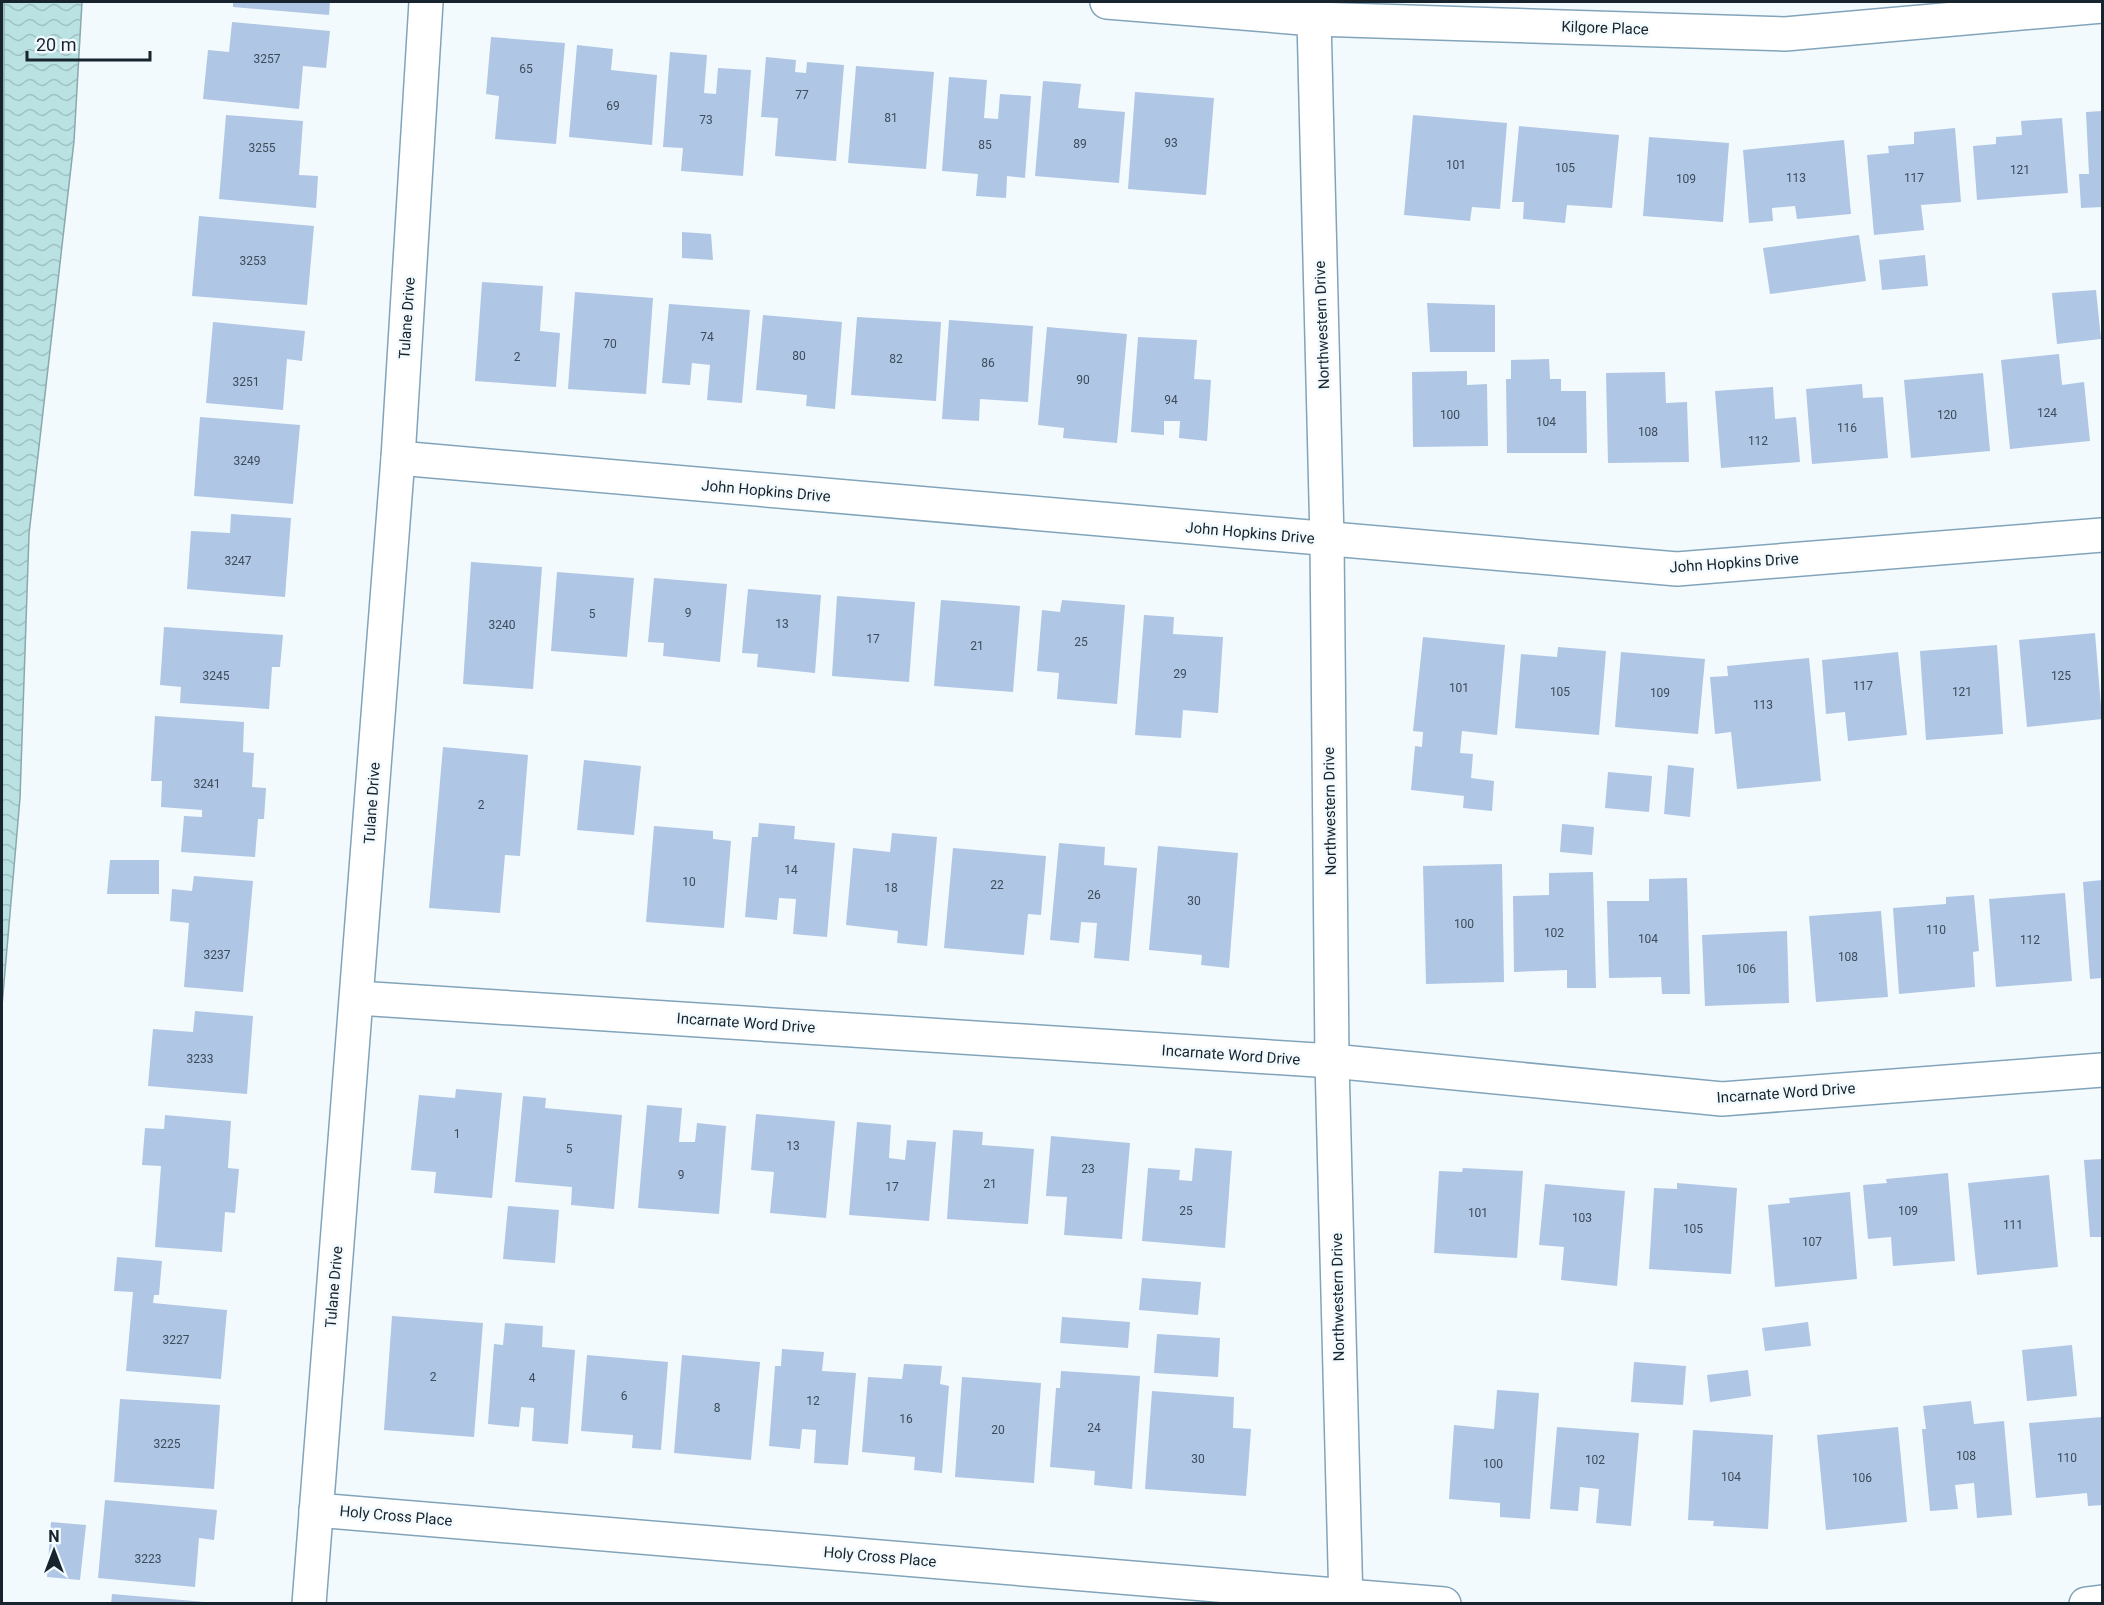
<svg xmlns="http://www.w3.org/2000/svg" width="2104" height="1605" viewBox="0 0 2104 1605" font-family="Roboto,sans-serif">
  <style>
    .water { fill: url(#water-waves); stroke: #89a9ac; stroke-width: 1.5 }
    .building { fill: #afc6e4 }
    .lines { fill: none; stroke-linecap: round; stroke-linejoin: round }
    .minor-casing { stroke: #82a4ba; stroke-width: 36 }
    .minor { stroke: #fff; stroke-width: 33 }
    .labels { text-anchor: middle; stroke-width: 5; stroke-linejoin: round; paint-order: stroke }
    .number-label { font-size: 12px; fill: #3d4c5b }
    .street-label { font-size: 15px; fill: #17242d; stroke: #f3fafe }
  </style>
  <defs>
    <pattern id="water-waves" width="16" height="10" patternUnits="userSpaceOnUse" patternTransform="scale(1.5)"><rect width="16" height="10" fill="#bae2e3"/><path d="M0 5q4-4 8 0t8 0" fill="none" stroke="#9fc2c3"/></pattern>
  </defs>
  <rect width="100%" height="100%" fill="#f3fafe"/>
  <polygon class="water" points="4,2 82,2 74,141 29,534 20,798 2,1006"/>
  <g class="building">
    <polygon points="233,2 330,2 329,15 233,7"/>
    <polygon points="232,22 330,31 326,68 303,66 299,109 203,99 208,50 229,52"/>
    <polygon points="491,37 565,43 556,144 495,139 499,96 486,94"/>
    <polygon points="577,45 613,49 611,70 657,75 652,145 569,137"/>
    <polygon points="670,52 707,55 704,93 716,94 718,68 751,70 743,176 681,171 683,148 663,147"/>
    <polygon points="766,57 796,60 795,72 806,73 807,62 844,65 836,161 775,156 778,118 761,117"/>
    <polygon points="856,66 934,72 926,169 848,163"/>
    <polygon points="949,77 987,80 984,118 998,119 1000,94 1031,96 1025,178 1007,176 1006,198 976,196 978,174 942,171"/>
    <polygon points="1043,81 1081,84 1078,108 1125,112 1119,183 1035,176"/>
    <polygon points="1135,92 1214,98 1206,195 1128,189"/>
    <polygon points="2102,111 2102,207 2081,208 2079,174 2089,174 2086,112"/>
    <polygon points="226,115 303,121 299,175 318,176 316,208 219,199"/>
    <polygon points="1413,115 1507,123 1500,209 1472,207 1470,221 1404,215"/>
    <polygon points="2062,118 2068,193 1977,200 1973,146 1996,144 1996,137 2022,135 2021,121"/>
    <polygon points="1519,126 1619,135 1612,208 1567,205 1565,223 1523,219 1524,202 1512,202"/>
    <polygon points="1955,128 1961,202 1921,205 1924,230 1874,235 1867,155 1889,153 1888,146 1914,144 1914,132"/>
    <polygon points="1649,137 1729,143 1723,222 1643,216"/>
    <polygon points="1844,140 1851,214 1797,219 1795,206 1772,208 1773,221 1749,223 1743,150"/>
    <polygon points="199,216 314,226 307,305 192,296"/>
    <polygon points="682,232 711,234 713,260 682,258"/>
    <polygon points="1859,235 1866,281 1770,294 1763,248"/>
    <polygon points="1925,255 1928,286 1882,290 1879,260"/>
    <polygon points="482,282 543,286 540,331 560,333 556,387 475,381"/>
    <polygon points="2096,290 2101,339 2057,344 2052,293"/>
    <polygon points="575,292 653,298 646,394 568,389"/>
    <polygon points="1427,303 1495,305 1495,352 1430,352"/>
    <polygon points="669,304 750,310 742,403 707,400 710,365 692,363 690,385 662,383"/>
    <polygon points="763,315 842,322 835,409 806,406 807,395 756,390"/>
    <polygon points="857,317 941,322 936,401 851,395"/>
    <polygon points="949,320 1033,326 1028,402 980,399 979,421 942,419"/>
    <polygon points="213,322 305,331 302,361 287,359 283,410 206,403"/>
    <polygon points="1047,327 1127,334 1117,443 1063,438 1064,428 1038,425"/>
    <polygon points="1138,337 1197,340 1194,379 1211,380 1207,441 1179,438 1180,421 1164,421 1164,435 1131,432"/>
    <polygon points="2059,354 2062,385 2084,382 2090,441 2010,449 2001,360"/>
    <polygon points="1549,359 1550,379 1561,379 1561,391 1586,391 1587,453 1507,453 1506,379 1511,379 1511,360"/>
    <polygon points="1467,371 1467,385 1487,384 1488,446 1413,447 1412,372"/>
    <polygon points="1665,372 1666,403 1687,402 1689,462 1608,463 1606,373"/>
    <polygon points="1983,373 1990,451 1911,458 1904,380"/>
    <polygon points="1862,384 1863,398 1883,397 1888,458 1812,464 1806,389"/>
    <polygon points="1773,387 1775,419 1796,417 1800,462 1721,468 1715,391"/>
    <polygon points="200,417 300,425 293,504 194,496"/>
    <polygon points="231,514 291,518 285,597 187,589 191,531 230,533"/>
    <polygon points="471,562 542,567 533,689 463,684"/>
    <polygon points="557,572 634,578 627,657 551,651"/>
    <polygon points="654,578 727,584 720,662 663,656 664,643 648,642"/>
    <polygon points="748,589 821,595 815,673 757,667 758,654 742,653"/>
    <polygon points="837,596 915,602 909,682 832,676"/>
    <polygon points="941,600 1020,606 1013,692 934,686"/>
    <polygon points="1062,600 1125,605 1117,704 1057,699 1059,673 1037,671 1042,610 1060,612"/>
    <polygon points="1144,615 1174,617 1173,634 1223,637 1218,713 1183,710 1181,738 1135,735"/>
    <polygon points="164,627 283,635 280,667 272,667 269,709 180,703 181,687 160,685"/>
    <polygon points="2095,633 2102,719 2027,727 2019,640"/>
    <polygon points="1423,637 1505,645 1497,735 1462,731 1460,753 1473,754 1471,778 1494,781 1492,811 1463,808 1464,796 1411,790 1415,746 1422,747 1423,732 1413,731"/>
    <polygon points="1997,645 2003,734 1926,740 1920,651"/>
    <polygon points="1558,647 1606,651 1599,735 1515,728 1521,654 1557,657"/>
    <polygon points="1621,652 1705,659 1698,734 1615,727"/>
    <polygon points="1898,652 1907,735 1848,741 1845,712 1826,714 1822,660"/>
    <polygon points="1809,658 1821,781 1737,789 1731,732 1715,734 1710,677 1728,676 1727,666"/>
    <polygon points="155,716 244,722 243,752 254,753 252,787 266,788 264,819 258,819 255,857 181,852 184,816 202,817 202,810 161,807 162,781 151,781"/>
    <polygon points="443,747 528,755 520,856 505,855 500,913 429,908"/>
    <polygon points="584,760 641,766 634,835 577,830"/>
    <polygon points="1668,765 1694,768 1690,817 1664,814"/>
    <polygon points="1608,772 1652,776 1649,812 1605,808"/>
    <polygon points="759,823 795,826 794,839 835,843 827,937 793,934 796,899 779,898 777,920 745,917 752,837 758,837"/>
    <polygon points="1562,824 1594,827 1592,855 1560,852"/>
    <polygon points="654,826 713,831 713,839 731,841 724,928 646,922"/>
    <polygon points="892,833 937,837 927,946 897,943 898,931 846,925 853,848 890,852"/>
    <polygon points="1059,843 1105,847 1104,865 1137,868 1129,961 1094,958 1097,923 1081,922 1079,943 1050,940"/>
    <polygon points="1158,846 1238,853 1229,968 1201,965 1202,955 1149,950"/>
    <polygon points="953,848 1046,856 1041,915 1028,914 1024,955 944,948"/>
    <polygon points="110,860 159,860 159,894 107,894"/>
    <polygon points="1502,864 1504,982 1426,984 1423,866"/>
    <polygon points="1593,872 1596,988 1567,988 1567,970 1514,972 1513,896 1549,895 1549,873"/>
    <polygon points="194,876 253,881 243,992 184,987 189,923 170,921 172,889 192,891"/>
    <polygon points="1687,878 1690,994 1662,994 1661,977 1609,978 1607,901 1649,901 1649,879"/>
    <polygon points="2102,880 2102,978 2090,979 2083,882"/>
    <polygon points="2065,893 2072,981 1996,987 1989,899"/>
    <polygon points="1974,895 1979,951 1973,952 1975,987 1899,994 1893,908 1946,904 1946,897"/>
    <polygon points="1881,911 1888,997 1816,1002 1809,916"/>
    <polygon points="1787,931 1789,1003 1705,1006 1702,935"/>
    <polygon points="195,1011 253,1016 247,1094 148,1086 153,1029 193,1032"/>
    <polygon points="456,1089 502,1093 492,1198 434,1193 436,1172 411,1170 419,1095 455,1098"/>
    <polygon points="523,1096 546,1098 545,1108 622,1115 614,1209 571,1205 572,1187 515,1182"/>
    <polygon points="647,1105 682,1108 679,1142 695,1142 697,1123 726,1126 719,1214 638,1208"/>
    <polygon points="756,1114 835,1121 826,1218 770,1213 774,1172 751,1170"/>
    <polygon points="165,1115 231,1121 228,1168 239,1169 235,1213 225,1212 222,1252 155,1247 161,1166 142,1165 145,1128 164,1129"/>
    <polygon points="857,1122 891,1125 889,1158 905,1160 907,1140 936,1142 929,1221 849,1215"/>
    <polygon points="953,1130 983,1132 982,1145 1034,1149 1028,1224 947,1219"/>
    <polygon points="1051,1136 1130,1143 1122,1239 1064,1235 1067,1197 1046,1196"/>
    <polygon points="1195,1148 1232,1151 1225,1248 1142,1241 1148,1168 1180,1170 1179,1180 1192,1181"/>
    <polygon points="2102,1159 2102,1237 2090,1237 2084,1160"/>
    <polygon points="1463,1168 1523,1171 1517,1258 1434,1253 1439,1171 1462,1172"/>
    <polygon points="1948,1173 1955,1261 1893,1266 1891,1237 1868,1239 1863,1185 1887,1183 1886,1179"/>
    <polygon points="2049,1175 2058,1267 1977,1275 1968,1183"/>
    <polygon points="1677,1183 1737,1188 1731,1274 1649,1269 1654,1188 1677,1189"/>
    <polygon points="1545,1184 1625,1191 1617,1286 1561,1280 1564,1247 1539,1245"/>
    <polygon points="1850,1192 1857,1279 1775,1287 1768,1205 1790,1203 1789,1198"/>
    <polygon points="508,1206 559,1210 555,1263 503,1259"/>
    <polygon points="117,1257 162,1261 159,1295 154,1295 153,1303 227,1310 221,1379 126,1371 133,1292 114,1291"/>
    <polygon points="1142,1278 1201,1282 1198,1315 1139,1310"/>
    <polygon points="392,1316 483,1323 474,1437 384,1430"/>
    <polygon points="1062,1317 1130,1322 1128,1348 1060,1343"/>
    <polygon points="1808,1322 1811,1346 1765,1351 1762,1328"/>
    <polygon points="505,1323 543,1326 542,1347 575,1350 568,1444 532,1441 534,1408 521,1407 519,1427 488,1424 494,1344 503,1345"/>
    <polygon points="1157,1334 1220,1338 1218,1377 1154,1373"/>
    <polygon points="2072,1345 2077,1396 2027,1401 2022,1350"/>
    <polygon points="782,1349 824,1352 822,1371 856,1373 848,1465 814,1463 816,1430 802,1429 800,1449 769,1446 775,1366 781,1366"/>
    <polygon points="587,1355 668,1362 661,1450 632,1448 633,1435 581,1431"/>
    <polygon points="682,1355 760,1362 751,1460 674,1453"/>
    <polygon points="1634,1362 1686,1366 1683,1405 1631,1402"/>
    <polygon points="904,1364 942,1366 940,1384 949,1386 942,1473 914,1470 915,1457 862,1452 868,1377 902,1379"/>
    <polygon points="1748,1370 1751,1396 1710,1402 1707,1375"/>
    <polygon points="1061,1371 1140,1376 1132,1489 1094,1485 1095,1471 1050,1467 1056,1388 1060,1388"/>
    <polygon points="962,1377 1041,1383 1034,1483 955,1477"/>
    <polygon points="1497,1390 1539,1393 1530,1519 1500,1517 1500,1503 1449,1499 1454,1425 1494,1429"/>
    <polygon points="1152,1391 1234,1397 1233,1428 1251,1429 1246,1496 1145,1489"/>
    <polygon points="120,1399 220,1405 214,1489 114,1482"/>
    <polygon points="1971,1401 1974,1424 2004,1421 2012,1515 1977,1518 1974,1483 1955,1485 1958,1509 1930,1511 1922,1429 1926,1429 1923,1406"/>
    <polygon points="2102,1417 2102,1505 2088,1506 2087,1493 2036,1498 2029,1423"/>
    <polygon points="1557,1427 1639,1433 1631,1526 1596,1523 1599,1489 1580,1487 1578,1511 1550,1509"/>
    <polygon points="1898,1427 1907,1522 1826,1530 1817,1435"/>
    <polygon points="1693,1430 1773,1435 1768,1529 1713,1526 1714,1521 1688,1520"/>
    <polygon points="105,1500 217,1510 214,1540 199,1538 195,1587 98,1578"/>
    <polygon points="51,1522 86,1525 80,1580 47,1577"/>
    <polygon points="112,1594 205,1602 205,1604 111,1604"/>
  </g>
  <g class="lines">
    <g class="minor-casing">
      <g id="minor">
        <polyline points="1107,2 1314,19 1785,34 2102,6"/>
        <polyline points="1314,19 1327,540 1332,1061 1346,1604"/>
        <polyline points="398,458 1677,569 2102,535"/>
        <polyline points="357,998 1332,1061 1722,1099 2102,1070"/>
        <polyline points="316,1510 1444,1604"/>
        <polyline points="309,1604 398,458 426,2"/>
        <polyline points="2086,1604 2102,1602"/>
      </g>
    </g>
    <use href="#minor" class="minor"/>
  </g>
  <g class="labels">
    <g class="number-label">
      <text x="267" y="63">3257</text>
      <text x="526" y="73">65</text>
      <text x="802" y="99">77</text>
      <text x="613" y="110">69</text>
      <text x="891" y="122">81</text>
      <text x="706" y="124">73</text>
      <text x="1171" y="147">93</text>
      <text x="1080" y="148">89</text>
      <text x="985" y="149">85</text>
      <text x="262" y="152">3255</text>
      <text x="1456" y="169">101</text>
      <text x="1565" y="172">105</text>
      <text x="2020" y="174">121</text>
      <text x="1796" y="182">113</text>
      <text x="1914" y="182">117</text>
      <text x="1686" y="183">109</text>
      <text x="253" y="265">3253</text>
      <text x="707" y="341">74</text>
      <text x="610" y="348">70</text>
      <text x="799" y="360">80</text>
      <text x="517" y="361">2</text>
      <text x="896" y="363">82</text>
      <text x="988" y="367">86</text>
      <text x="1083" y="384">90</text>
      <text x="246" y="386">3251</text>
      <text x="1171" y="404">94</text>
      <text x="2047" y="417">124</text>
      <text x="1450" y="419">100</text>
      <text x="1947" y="419">120</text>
      <text x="1546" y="426">104</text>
      <text x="1847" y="432">116</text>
      <text x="1648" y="436">108</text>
      <text x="1758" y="445">112</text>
      <text x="247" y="465">3249</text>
      <text x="238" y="565">3247</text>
      <text x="688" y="617">9</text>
      <text x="592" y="618">5</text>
      <text x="782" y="628">13</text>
      <text x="502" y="629">3240</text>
      <text x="873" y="643">17</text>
      <text x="1081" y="646">25</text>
      <text x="977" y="650">21</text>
      <text x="1180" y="678">29</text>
      <text x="216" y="680">3245</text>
      <text x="2061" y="680">125</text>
      <text x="1863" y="690">117</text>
      <text x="1459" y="692">101</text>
      <text x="1560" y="696">105</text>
      <text x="1962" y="696">121</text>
      <text x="1660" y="697">109</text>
      <text x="1763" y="709">113</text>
      <text x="207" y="788">3241</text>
      <text x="481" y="809">2</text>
      <text x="791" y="874">14</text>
      <text x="689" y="886">10</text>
      <text x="997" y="889">22</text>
      <text x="891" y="892">18</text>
      <text x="1094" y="899">26</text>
      <text x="1194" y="905">30</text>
      <text x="1464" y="928">100</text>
      <text x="1936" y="934">110</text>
      <text x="1554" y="937">102</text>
      <text x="1648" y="943">104</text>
      <text x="2030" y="944">112</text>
      <text x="217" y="959">3237</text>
      <text x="1848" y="961">108</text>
      <text x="1746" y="973">106</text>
      <text x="200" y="1063">3233</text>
      <text x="457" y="1138">1</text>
      <text x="793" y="1150">13</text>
      <text x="569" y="1153">5</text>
      <text x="1088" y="1173">23</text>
      <text x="681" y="1179">9</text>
      <text x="990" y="1188">21</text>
      <text x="892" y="1191">17</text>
      <text x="1186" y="1215">25</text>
      <text x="1908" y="1215">109</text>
      <text x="1478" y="1217">101</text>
      <text x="1582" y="1222">103</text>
      <text x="2013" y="1229">111</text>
      <text x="1693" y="1233">105</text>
      <text x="1812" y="1246">107</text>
      <text x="176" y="1344">3227</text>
      <text x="433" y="1381">2</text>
      <text x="532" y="1382">4</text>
      <text x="624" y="1400">6</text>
      <text x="813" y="1405">12</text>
      <text x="717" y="1412">8</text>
      <text x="906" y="1423">16</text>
      <text x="1094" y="1432">24</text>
      <text x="998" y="1434">20</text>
      <text x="167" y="1448">3225</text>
      <text x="1966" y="1460">108</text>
      <text x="2067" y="1462">110</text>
      <text x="1198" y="1463">30</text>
      <text x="1595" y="1464">102</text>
      <text x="1493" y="1468">100</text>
      <text x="1731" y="1481">104</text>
      <text x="1862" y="1482">106</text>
      <text x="148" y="1563">3223</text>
    </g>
    <g class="street-label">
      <text transform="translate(1605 28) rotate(2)" y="5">Kilgore Place</text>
      <text transform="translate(407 318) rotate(-86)" y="5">Tulane Drive</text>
      <text transform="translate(1322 325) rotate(-92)" y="5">Northwestern Drive</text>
      <text transform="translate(766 491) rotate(5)" y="5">John Hopkins Drive</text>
      <text transform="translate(1250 533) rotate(5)" y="5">John Hopkins Drive</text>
      <text transform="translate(1734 563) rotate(-4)" y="5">John Hopkins Drive</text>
      <text transform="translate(372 803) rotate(-86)" y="5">Tulane Drive</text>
      <text transform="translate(1330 811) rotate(-91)" y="5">Northwestern Drive</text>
      <text transform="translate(746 1023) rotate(4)" y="5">Incarnate Word Drive</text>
      <text transform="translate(1231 1055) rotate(4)" y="5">Incarnate Word Drive</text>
      <text transform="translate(1786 1093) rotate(-4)" y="5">Incarnate Word Drive</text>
      <text transform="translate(334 1287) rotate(-85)" y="5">Tulane Drive</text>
      <text transform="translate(1338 1297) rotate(-91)" y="5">Northwestern Drive</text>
      <text transform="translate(396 1516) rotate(5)" y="5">Holy Cross Place</text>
      <text transform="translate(880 1557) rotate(5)" y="5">Holy Cross Place</text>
    </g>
  </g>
  <rect width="2104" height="1605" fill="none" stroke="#17242d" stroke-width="6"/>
  <g transform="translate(54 1551)" stroke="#f3fafe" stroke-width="4.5" paint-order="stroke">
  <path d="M0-4.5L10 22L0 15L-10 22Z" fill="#17242d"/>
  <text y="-9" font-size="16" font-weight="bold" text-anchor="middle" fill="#17242d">N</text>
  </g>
  <path d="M27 51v9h123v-9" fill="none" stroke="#17242d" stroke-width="3"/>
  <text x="36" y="51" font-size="18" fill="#17242d" stroke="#f3fafe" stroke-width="4.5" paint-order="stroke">20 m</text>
</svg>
